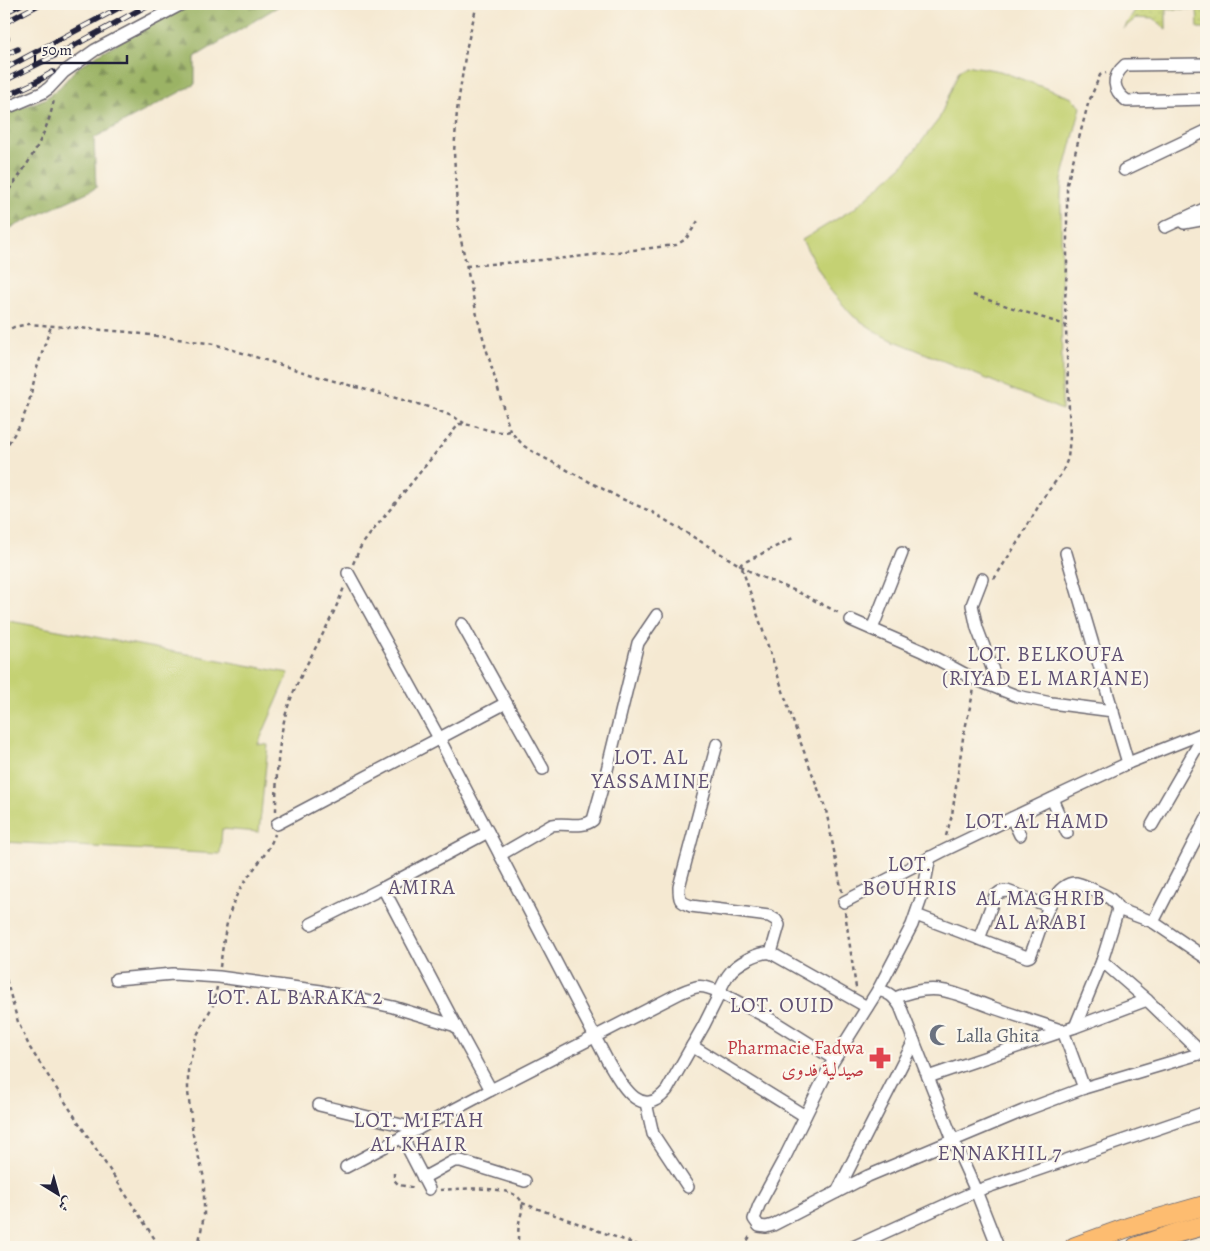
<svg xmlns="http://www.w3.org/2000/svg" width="1210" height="1251" viewBox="0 0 1210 1251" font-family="Alegreya,Amiri,serif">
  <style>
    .grass { fill: #c4d173; stroke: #737a57 }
    .forest { fill: url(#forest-firs); stroke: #5e6a50 }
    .garden { fill: url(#garden-dots); stroke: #737a57 }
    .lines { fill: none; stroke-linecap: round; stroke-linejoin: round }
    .street-casing { stroke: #6c6870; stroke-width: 14 }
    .primary-casing { stroke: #6c6870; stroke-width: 21 }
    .path { stroke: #6c6870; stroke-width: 2.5; stroke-dasharray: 4 4; stroke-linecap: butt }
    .street { stroke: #fff; stroke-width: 11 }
    .primary { stroke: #fdbc6f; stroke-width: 19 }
    .rail-casing { stroke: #22223b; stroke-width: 5.5 }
    .rail { stroke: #fbf7ec; stroke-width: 4; stroke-dasharray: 11; stroke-linecap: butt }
    .labels { text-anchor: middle; stroke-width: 4.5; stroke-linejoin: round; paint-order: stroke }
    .worship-label { font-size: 19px; fill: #5b616d; stroke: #fbf7ec; text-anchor: start }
    .health-label { font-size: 19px; fill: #be3a42; stroke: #fbf7ec; text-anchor: end }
    .quarter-label { font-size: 21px; letter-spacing: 1px; fill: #605173; stroke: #fbf7ec }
  </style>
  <defs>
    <pattern id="forest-firs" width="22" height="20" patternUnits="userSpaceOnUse" patternTransform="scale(1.25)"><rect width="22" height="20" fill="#9bb365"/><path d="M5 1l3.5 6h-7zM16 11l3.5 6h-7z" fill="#7e9154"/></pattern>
    <pattern id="garden-dots" width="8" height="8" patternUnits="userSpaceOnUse" patternTransform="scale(1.25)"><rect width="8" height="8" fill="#c4d173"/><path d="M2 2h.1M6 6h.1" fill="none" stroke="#a8b364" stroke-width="1.8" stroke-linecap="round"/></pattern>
  </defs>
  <rect width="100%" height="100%" fill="#fbf7ec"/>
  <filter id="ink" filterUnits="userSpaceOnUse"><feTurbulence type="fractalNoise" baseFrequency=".02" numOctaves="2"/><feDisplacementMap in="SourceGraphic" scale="10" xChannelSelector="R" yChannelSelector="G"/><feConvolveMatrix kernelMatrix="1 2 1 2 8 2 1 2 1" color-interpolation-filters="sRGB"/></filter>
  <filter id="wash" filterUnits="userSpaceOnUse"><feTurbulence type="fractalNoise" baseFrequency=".0096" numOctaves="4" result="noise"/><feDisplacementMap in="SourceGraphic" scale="20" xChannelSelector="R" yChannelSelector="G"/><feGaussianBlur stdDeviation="1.12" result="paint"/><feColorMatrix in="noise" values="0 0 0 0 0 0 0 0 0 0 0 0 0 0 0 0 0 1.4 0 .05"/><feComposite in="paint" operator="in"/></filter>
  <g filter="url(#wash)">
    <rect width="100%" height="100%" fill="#f5e9d2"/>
    <g class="grass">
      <polygon points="966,65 1000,71 1072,98 1081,107 1062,180 1061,195 1062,410 883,336 853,316 830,290 802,240 855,208 903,165 939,119 959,71"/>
      <polygon points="4,620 289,673 258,744 268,745 259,832 222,829 220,854 4,842"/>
    </g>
    <polygon class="forest" points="189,4 282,4 195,57 195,84 94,138 96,188 4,231 4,114 45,99 60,87 76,69 103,51"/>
    <polygon class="garden" points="1139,4 1206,4 1206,28 1198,28 1197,9 1166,9 1166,29 1154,19 1136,18 1123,29"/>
  </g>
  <g filter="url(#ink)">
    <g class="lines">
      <g class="street-casing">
        <g id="street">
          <path d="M1206 64 1125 65C1111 77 1112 90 1127 101L1206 99"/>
          <polyline points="4,109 42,93 49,88 64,72 95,50 182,4"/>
          <polyline points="1124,170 1206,131"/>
          <polyline points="1184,223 1206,219"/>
          <polyline points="1165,227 1206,208"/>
          <polyline points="1066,553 1128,763"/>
          <path d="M348 573 439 738 607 1060C620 1081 640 1123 667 1090L704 1025 716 1001 719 992 770 1019 834 1059"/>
          <polyline points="982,579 972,605 977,628 1000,689"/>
          <polyline points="851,620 922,651 974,679 1017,696 1051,703 1113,711"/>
          <polyline points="462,624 543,769"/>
          <polyline points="872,629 902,553"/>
          <path d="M717 744 679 887C679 899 679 902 691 906L769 916 776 920 779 925 771 953"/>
          <polyline points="1052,799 1067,833"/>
          <polyline points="1012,818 1020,835"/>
          <polyline points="277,824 506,703"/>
          <polyline points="1152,825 1205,733"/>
          <path d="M488 832 383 888 456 1026 491 1090 680 993C698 985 701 984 719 992 722 986 725 979 729 974 736 964 759 951 771 953L867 1007"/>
          <path d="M500 855 552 825C565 822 582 829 593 820L606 774 638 643 657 615"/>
          <polyline points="930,857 923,893 912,925 878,990 829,1068 785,1157 759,1205 754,1219 759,1226 766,1227 773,1225 868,1176 1023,1111 1084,1088 1202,1053"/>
          <polyline points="844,902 941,852 1066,792 1128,763 1206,732"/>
          <polyline points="1118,909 1153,922 1206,958"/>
          <path d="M916 915 1027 957 1030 956C1039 937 1050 882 1076 883 1082 884 1089 888 1094 890 1104 895 1114 898 1118 909L1116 916 1102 961 1075 1027"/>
          <polyline points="1153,922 1206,819"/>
          <polyline points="311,924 383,888"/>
          <polyline points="979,939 995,896 1000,892 1007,891 1049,906"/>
          <polyline points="1102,961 1147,1000 1206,1057"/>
          <polyline points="116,979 173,974 219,977 321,991 393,1007 456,1026"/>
          <path d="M878 990C889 992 894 997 900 1006L953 1140 976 1191 998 1247"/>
          <path d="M895 998C938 980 954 994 994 1008 1017 1016 1040 1023 1063 1031L1084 1088"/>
          <polyline points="692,1046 805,1116"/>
          <polyline points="928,1077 1075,1027 1147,1000"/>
          <polyline points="646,1103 653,1134 688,1187"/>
          <polyline points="319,1105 418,1129"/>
          <polyline points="402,1137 429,1189"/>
          <polyline points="346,1167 491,1090"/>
          <polyline points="423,1178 454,1161 461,1161 525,1181"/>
          <polyline points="837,1192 914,1041"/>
          <polyline points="853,1247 976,1191 1206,1112"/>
        </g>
      </g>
      <g class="primary-casing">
        <g id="primary">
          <polyline points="1074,1247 1129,1227 1206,1205"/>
          <polyline points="1136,1247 1180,1232 1206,1225"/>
        </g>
      </g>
      <g class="path">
        <polyline points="477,4 466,50 457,111 454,152 458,226 478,320 510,431 524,446 535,453 620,498 652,512 756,575 796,591 841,614"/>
        <path d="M4 196C26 169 48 134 54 99"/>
        <polyline points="466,266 566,258 676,245 686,239 698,221"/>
        <polyline points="973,295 1065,325"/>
        <polyline points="4,332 14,327 29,324 128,332 214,344 316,376 432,408 454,417 464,423"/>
        <polyline points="4,450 20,425 28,406 37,368 51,326"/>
        <path d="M353 564 360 548 367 538 459 424C477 424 492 435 510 431"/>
        <polyline points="739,565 793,538"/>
        <polyline points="742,568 797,733 826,810 842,892"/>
        <polyline points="994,579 1021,537 1043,498 1062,473 1068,458 1070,437 1065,301 1067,266 1067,184 1088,104 1100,75 1106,73"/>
        <path d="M276 811C276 779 278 732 290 701 305 662 330 627 344 587"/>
        <polyline points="946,836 952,815 963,738 974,689"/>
        <polyline points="845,912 856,988"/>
        <path d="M220 967C224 939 226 914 240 889 251 870 268 855 275 834"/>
        <polyline points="4,972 18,1022 30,1048 160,1247"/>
        <polyline points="394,1173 394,1180 399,1185 415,1188"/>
        <path d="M440 1190C456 1189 519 1183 522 1204 523 1211 520 1217 519 1223 518 1231 518 1239 518 1247"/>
        <polyline points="522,1203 643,1247"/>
        <polyline points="198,1247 204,1215 204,1178 193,1135 188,1092 188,1071 196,1037 213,1005 217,987"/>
        <polyline points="743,1247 751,1235"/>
      </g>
      <use href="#street" class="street"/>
      <use href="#primary" class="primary"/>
      <g class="rail-casing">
        <g id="rail">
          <polyline points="4,13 22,4"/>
          <polyline points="4,23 40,4"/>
          <polyline points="4,40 7,38"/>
          <polyline points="4,55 18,49"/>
          <polyline points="4,69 126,4"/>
          <polyline points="4,81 66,50 150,4"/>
          <polyline points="4,97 34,83 53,72"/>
        </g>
      </g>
      <use href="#rail" class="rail"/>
    </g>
  </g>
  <defs>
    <g id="mosque-bare" transform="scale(1.725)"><path d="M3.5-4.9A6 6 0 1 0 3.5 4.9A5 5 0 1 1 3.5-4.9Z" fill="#6b7280" stroke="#fbf7ec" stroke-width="2.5" paint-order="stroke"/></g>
    <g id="pharmacy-bare" transform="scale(1.725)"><path d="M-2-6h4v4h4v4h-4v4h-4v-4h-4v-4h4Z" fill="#e0444e" stroke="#fbf7ec" stroke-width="2.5" paint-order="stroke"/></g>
  </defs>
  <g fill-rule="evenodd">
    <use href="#mosque-bare" x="940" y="1035"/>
    <use href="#pharmacy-bare" x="880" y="1058"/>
  </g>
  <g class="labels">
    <g class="worship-label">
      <text x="956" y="1042">Lalla Ghita</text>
    </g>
    <g class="health-label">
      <text x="864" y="1054">Pharmacie Fadwa<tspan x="864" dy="22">صيدلية فدوى</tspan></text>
    </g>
    <g class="quarter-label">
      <text x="1046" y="661">LOT. BELKOUFA<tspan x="1046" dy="24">(RIYAD EL MARJANE)</tspan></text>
      <text x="651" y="764">LOT. AL<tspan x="651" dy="24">YASSAMINE</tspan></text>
      <text x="1037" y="828">LOT. AL HAMD</text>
      <text x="910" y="871">LOT.<tspan x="910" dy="24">BOUHRIS</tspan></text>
      <text x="422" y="894">AMIRA</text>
      <text x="1041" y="905">AL MAGHRIB<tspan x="1041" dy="24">AL ARABI</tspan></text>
      <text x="295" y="1004">LOT. AL BARAKA 2</text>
      <text x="782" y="1012">LOT. OUID</text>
      <text x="419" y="1127">LOT. MIFTAH<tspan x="419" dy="24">AL KHAIR</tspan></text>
      <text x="1000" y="1160">ENNAKHIL 7</text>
    </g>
  </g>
  <rect width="1210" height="1251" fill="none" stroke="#fbf7ec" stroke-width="20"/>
  <g transform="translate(58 1194) rotate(143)" stroke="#fbf7ec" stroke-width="4" paint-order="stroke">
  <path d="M0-4L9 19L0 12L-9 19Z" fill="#22223b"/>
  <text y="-8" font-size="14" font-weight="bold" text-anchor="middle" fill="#22223b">ش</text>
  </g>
  <path d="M35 55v8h92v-8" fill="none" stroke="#22223b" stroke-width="2.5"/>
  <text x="42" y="55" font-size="15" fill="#22223b" stroke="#fbf7ec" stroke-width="4" paint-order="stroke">50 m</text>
</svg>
